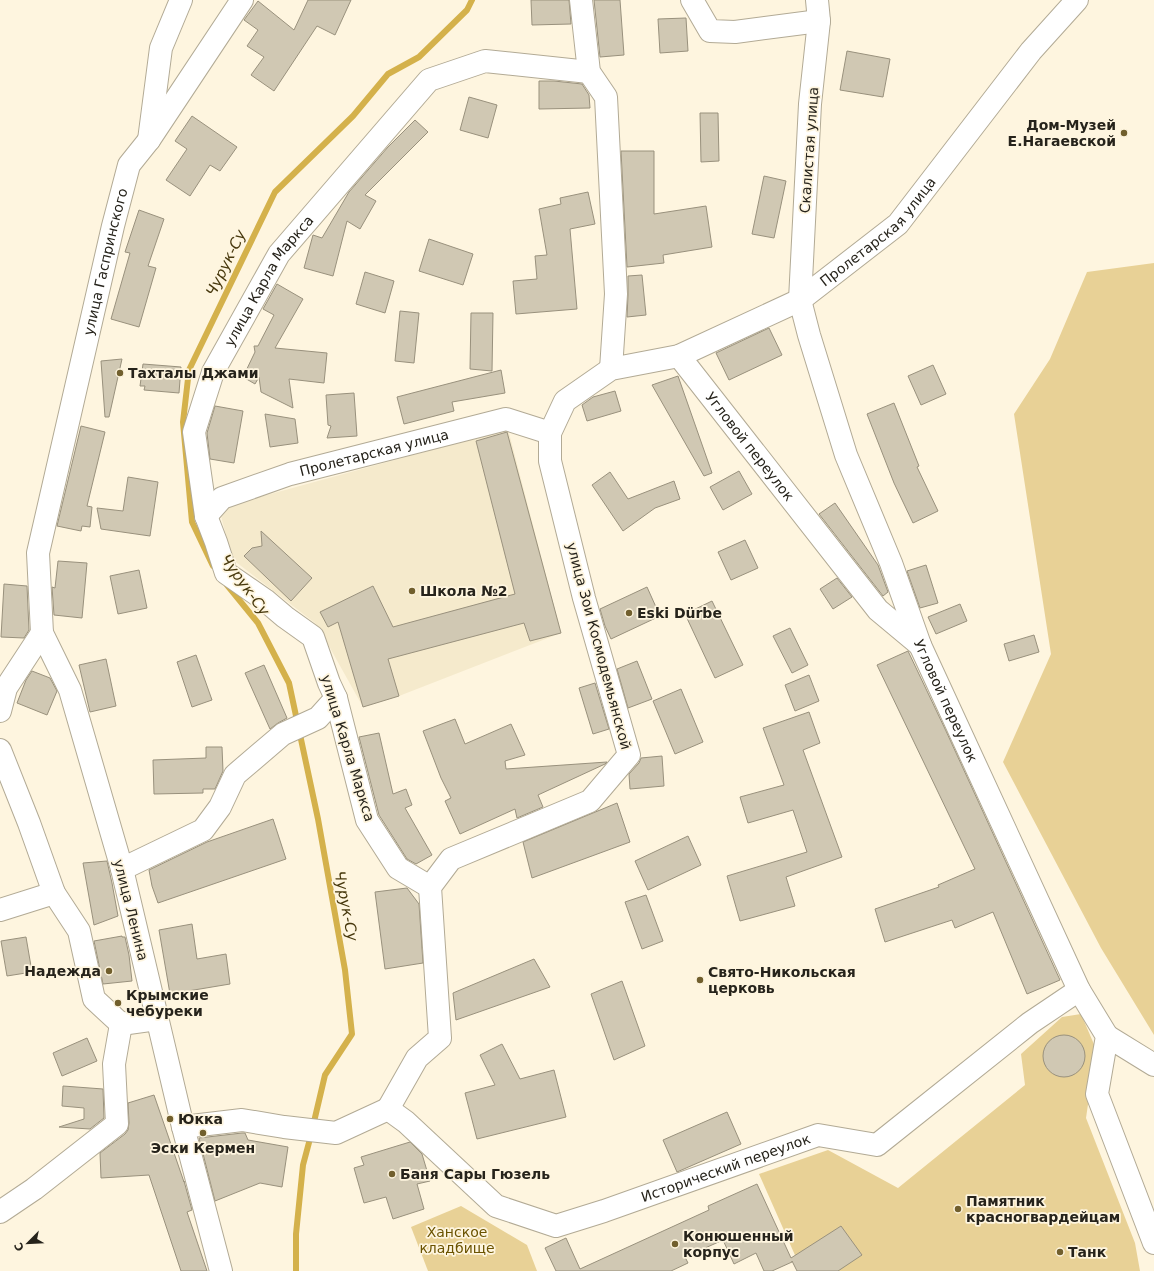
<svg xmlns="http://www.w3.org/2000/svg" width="1154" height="1271" viewBox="0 0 1154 1271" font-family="'DejaVu Sans',sans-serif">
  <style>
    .built { fill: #f5eacc }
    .green { fill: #e8d196 }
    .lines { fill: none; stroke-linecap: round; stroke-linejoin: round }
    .stream { stroke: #d4b14b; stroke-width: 6 }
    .building { fill: #d0c8b3; stroke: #99917d }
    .street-casing { stroke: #b2aa95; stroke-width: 24 }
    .secondary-casing { stroke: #b2aa95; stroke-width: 24 }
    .street { stroke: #fff; stroke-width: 22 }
    .secondary { stroke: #fff; stroke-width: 22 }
    .poi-dot { fill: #715f2d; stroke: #fef5df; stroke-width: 1.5 }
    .labels { text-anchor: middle; stroke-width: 3.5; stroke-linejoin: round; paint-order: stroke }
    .poi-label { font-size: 14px; font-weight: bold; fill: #26231b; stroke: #fef5df; text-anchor: start }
    .street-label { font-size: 14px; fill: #26231b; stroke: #fef5df }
    .park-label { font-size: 14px; fill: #6b5300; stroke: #fef5df }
    .water-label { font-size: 15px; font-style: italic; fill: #47380d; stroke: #fef5df }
  </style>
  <rect width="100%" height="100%" fill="#fef5df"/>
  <polygon class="built" points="508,429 561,633 399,696 363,707 325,639 315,623 232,559 219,508"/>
  <g class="green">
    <polygon points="1154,263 1154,1035 1101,948 1003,762 1051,654 1014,414 1050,359 1087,272"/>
    <polygon points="1081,1014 1096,1049 1086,1118 1135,1243 1140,1271 802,1271 759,1174 828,1150 898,1188 1025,1085 1021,1054 1062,1017"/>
    <polygon points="461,1206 527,1245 537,1271 428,1271 411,1227"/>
  </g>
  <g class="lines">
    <g class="stream">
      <polyline points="213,566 192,522 183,422 189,370 275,192 353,116 388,74 419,57 467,10 472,0"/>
      <polyline points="227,585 258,623 289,683 318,819 345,970 352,1034 325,1075 313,1126"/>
      <polyline points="296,1271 296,1234 303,1165 311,1135"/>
    </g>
  </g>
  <g class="building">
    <polygon points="308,0 351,0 335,35 317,26 274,91 251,75 264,57 247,46 258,30 244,20 258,1 294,30"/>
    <polygon points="531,0 569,0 571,24 532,25"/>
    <polygon points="594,0 620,0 624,55 600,57"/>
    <polygon points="686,18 688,51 660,53 658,19"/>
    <polygon points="847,51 890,59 883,97 840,90"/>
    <polygon points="539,81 554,81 582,84 589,95 590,108 539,109"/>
    <polygon points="469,97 497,105 488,138 460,130"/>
    <polygon points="700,113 718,113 719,161 701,162"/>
    <polygon points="192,116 237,147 220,171 210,165 190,196 166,180 187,149 175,141"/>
    <polygon points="415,120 428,132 365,195 376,201 360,229 347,221 333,276 304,268 313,235 322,238 349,192 388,147"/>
    <polygon points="621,151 654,151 654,214 706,206 712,247 663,255 664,263 627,267"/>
    <polygon points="764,176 786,181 774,238 752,234"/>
    <polygon points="588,192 595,224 570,229 577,309 516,314 513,281 537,279 535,256 547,255 539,209 561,204 560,198"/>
    <polygon points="139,210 164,219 148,266 156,268 139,327 111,319 130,253 125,252"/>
    <polygon points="429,239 473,254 463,285 419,271"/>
    <polygon points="365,272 394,281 385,313 356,304"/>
    <polygon points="642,275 646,315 627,317 628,295 628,276"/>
    <polygon points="277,284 303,299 275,348 327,353 324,383 289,379 293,408 261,392 259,377 255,384 243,377 255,352 254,346 258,346 274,315 263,309"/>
    <polygon points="400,311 419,313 414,363 395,361"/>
    <polygon points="471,313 493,313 492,371 470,369"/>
    <polygon points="769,328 782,355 729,380 716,353"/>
    <polygon points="122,359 109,417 105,417 101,361"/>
    <polygon points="143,364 181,367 179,393 144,390 145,386 140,386"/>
    <polygon points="933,365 946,394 921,405 908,376"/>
    <polygon points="501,370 505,393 452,402 454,411 404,424 397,397"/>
    <polygon points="678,376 712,473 704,476 652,385"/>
    <polygon points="615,391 621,411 587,421 582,405 593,397"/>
    <polygon points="354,393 357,436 327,438 331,426 328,425 326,395"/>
    <polygon points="894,403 919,466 917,467 938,511 913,523 894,483 867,414"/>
    <polygon points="215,406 243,411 234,463 210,459 207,433"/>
    <polygon points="265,414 295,419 298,443 270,447"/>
    <polygon points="81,426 105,432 87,506 92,507 90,527 82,526 81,531 57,526"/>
    <polygon points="507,432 561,633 530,641 524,623 388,659 399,696 363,707 338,622 328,627 320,612 373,586 393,627 515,594 476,441"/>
    <polygon points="739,471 752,494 723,510 710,487"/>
    <polygon points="610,472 628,499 674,481 680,499 655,508 623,531 592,485"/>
    <polygon points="128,477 158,482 150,536 101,529 97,508 123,511"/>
    <polygon points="835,503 878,565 888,592 883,596 819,514"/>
    <polygon points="261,531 312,578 291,601 244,556 252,548 262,546"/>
    <polygon points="745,540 758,568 731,580 718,552"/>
    <polygon points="58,561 87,563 82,618 54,615 52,587 55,588"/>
    <polygon points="926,565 938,603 920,608 907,571"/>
    <polygon points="139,570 147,608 118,614 110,576"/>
    <polygon points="837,578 852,597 833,609 820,589"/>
    <polygon points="4,584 27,586 29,630 24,638 1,637"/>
    <polygon points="647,587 660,616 611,639 605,626 600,609"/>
    <polygon points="712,601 743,665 715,678 685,614"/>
    <polygon points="960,604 967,621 936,634 928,617"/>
    <polygon points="790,628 808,665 792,673 773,636"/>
    <polygon points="1034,635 1039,652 1009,661 1004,644"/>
    <polygon points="908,651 946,731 1060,980 1027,994 993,912 955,928 952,920 885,942 875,909 939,887 938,885 975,869 877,665"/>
    <polygon points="196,655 212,700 192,707 177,662"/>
    <polygon points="106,659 116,706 90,712 79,665"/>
    <polygon points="637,661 652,699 628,708 617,669"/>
    <polygon points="264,665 287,718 278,723 270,729 245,673"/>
    <polygon points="32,671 50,678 57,691 47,715 17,703 26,680"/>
    <polygon points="809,675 819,701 795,711 785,685"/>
    <polygon points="595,683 609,729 593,734 579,688"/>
    <polygon points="681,689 703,742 675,754 653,701"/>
    <polygon points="809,712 820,743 803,750 842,857 786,877 795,906 740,921 727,876 807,852 793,810 748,823 740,797 784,785 763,728"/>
    <polygon points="455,719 465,744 511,724 525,755 505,761 506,769 607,762 605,764 538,795 543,807 517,818 515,809 460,834 445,801 451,798 441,778 423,731"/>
    <polygon points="379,733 393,794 406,789 412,805 405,808 432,855 416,864 407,859 379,815 359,737"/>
    <polygon points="206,747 222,747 223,771 215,789 203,789 203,793 154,794 153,760 206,758"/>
    <polygon points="662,756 664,786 630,789 629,774 639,763 641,758"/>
    <polygon points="617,803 630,842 532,878 523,842"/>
    <polygon points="273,819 286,859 158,903 152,886 149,870 207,842"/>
    <polygon points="688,836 701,865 648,890 635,861"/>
    <polygon points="107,861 112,883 118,916 94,925 83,863"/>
    <polygon points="407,888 419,904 423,963 385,969 375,892"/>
    <polygon points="646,895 663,941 642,949 625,902"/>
    <polygon points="192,924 197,959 226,954 230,984 170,994 159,930"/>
    <polygon points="122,936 122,937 125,937 129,955 132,981 103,984 94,941"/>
    <polygon points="26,937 32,972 7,976 1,941"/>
    <polygon points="534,959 550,987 456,1020 453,993"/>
    <polygon points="622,981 645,1046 614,1060 591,994"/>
    <circle cx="1064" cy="1056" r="21"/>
    <polygon points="87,1038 97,1061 62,1076 53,1053"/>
    <polygon points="502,1044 520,1079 554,1070 566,1117 477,1139 465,1093 495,1085 480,1055"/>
    <polygon points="63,1086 103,1089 104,1118 90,1129 59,1127 84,1119 84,1108 62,1106"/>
    <polygon points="154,1095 184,1182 184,1181 192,1210 187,1212 207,1271 181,1271 149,1175 101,1178 100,1153 125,1134 128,1130 129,1123 128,1103"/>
    <polygon points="727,1112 741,1144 677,1172 663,1140"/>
    <polygon points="242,1133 245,1133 248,1140 288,1147 282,1187 260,1183 215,1201 199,1138"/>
    <polygon points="410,1142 422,1154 430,1181 417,1184 424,1209 393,1219 386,1197 364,1203 354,1168 364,1165 361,1157"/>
    <polygon points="757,1184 791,1258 841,1226 862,1255 838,1271 797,1271 792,1261 792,1262 772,1271 764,1271 756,1253 734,1264 723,1240 685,1257 688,1263 671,1271 556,1271 545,1248 566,1238 580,1269 709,1210 708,1206"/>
  </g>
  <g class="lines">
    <g class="street-casing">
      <g id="street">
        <polyline points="581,0 589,72 606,97 616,294 611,369"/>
        <polyline points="692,0 710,31 735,32 819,21"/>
        <path id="s1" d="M817 0 819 21 810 104 800 300 809 335 846 455 891 563 920 645 1079 990 1107 1036 1097 1094 1154 1243"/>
        <polyline points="149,140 161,48 181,0"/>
        <path id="s2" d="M679 356 878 610 920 645"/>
        <path id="s3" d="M206 516 222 498 290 474 506 419 550 433"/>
        <polyline points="0,711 6,688 42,633"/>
        <polyline points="0,750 29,823 54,893 79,931 94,999 121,1024 157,1019"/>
        <polyline points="122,869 203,830 220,807 235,775 283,734 318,718 336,698"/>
        <path id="s4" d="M430 887 398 868 367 820 336 698 329 683 313 637 285 617 265 600 226 573 216 542 206 516 194 432 213 372 279 254 429 80 485 61 589 72"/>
        <polyline points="0,910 54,893"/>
        <polyline points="1107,1036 1154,1065"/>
        <path id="s5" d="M388 1109 417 1058 440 1038 430 887 451 859 590 801 629 755 584 598 550 461V433L565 401 611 369 679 356 800 300 898 224 1031 51 1077 0"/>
        <path id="s6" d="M388 1109 406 1122 496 1206 556 1226 604 1211 818 1135 877 1145 1030 1023 1079 990"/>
        <polyline points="183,1127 242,1120 284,1127 336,1133 388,1109"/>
        <polyline points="0,1212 34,1189 117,1124 114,1064 121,1024"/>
      </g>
    </g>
    <g class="secondary-casing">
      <g id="secondary">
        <path id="s7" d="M221 1271 183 1127 122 869 70 690 42 633 38 553 113 226 129 165 149 140 242 0"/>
      </g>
    </g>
    <use href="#street" class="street"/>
    <use href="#secondary" class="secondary"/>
  </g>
  <g class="poi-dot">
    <circle cx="1124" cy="133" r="4"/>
    <circle cx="120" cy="373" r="4"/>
    <circle cx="412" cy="591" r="4"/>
    <circle cx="629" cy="613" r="4"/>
    <circle cx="109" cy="971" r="4"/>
    <circle cx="700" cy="980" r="4"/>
    <circle cx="118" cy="1003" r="4"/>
    <circle cx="170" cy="1119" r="4"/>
    <circle cx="203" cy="1133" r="4"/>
    <circle cx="392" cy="1174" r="4"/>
    <circle cx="958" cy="1209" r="4"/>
    <circle cx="675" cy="1244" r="4"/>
    <circle cx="1060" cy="1252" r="4"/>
  </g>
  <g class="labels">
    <g class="poi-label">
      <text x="1116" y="130" text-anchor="end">Дом-Музей<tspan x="1116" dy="16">Е.Нагаевской</tspan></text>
      <text x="128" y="378">Тахталы Джами</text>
      <text x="420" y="596">Школа №2</text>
      <text x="637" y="618">Eski Dürbe</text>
      <text x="101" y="976" text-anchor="end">Надежда</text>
      <text x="708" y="977">Свято-Никольская<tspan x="708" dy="16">церковь</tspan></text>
      <text x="126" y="1000">Крымские<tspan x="126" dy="16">чебуреки</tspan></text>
      <text x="178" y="1124">Юкка</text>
      <text x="203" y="1153" text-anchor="middle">Эски Кермен</text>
      <text x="400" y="1179">Баня Сары Гюзель</text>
      <text x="966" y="1206">Памятник<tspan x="966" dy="16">красногвардейцам</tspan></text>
      <text x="683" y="1241">Конюшенный<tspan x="683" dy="16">корпус</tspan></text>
      <text x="1068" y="1257">Танк</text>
    </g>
    <g class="street-label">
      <text transform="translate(809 150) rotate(-86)" y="5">Скалистая улица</text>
      <text dy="5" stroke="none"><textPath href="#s5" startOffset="1217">Пролетарская улица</textPath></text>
      <text dy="5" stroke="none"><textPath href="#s7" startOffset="1043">улица Гаспринского</textPath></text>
      <text dy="5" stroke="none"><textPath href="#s4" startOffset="709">улица Карла Маркса</textPath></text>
      <text dy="5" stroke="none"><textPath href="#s2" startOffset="115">Угловой переулок</textPath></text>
      <text dy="5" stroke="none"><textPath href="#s3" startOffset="183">Пролетарская улица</textPath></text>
      <text transform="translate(599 646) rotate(75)" y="5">улица Зои Космодемьянской</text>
      <text dy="5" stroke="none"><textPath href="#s1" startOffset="728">Угловой переулок</textPath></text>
      <text transform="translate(348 748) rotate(73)" y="5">улица Карла Маркса</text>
      <text transform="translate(131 910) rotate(76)" y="5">улица Ленина</text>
      <text dy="5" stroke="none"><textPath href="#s6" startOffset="388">Исторический переулок</textPath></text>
    </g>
    <g class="park-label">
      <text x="457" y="1237">Ханское<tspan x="457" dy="16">кладбище</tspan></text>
    </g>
    <g class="water-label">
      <text transform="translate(226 263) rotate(-64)" y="5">Чурук-Су</text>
      <text transform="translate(245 585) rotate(54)" y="5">Чурук-Су</text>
      <text transform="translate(346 906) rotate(79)" y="5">Чурук-Су</text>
    </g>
  </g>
  <g transform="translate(28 1243) rotate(246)" stroke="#fef5df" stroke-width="3" paint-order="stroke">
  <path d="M0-3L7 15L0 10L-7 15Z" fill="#26231b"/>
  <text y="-6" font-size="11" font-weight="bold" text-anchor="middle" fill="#26231b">С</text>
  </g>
</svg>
